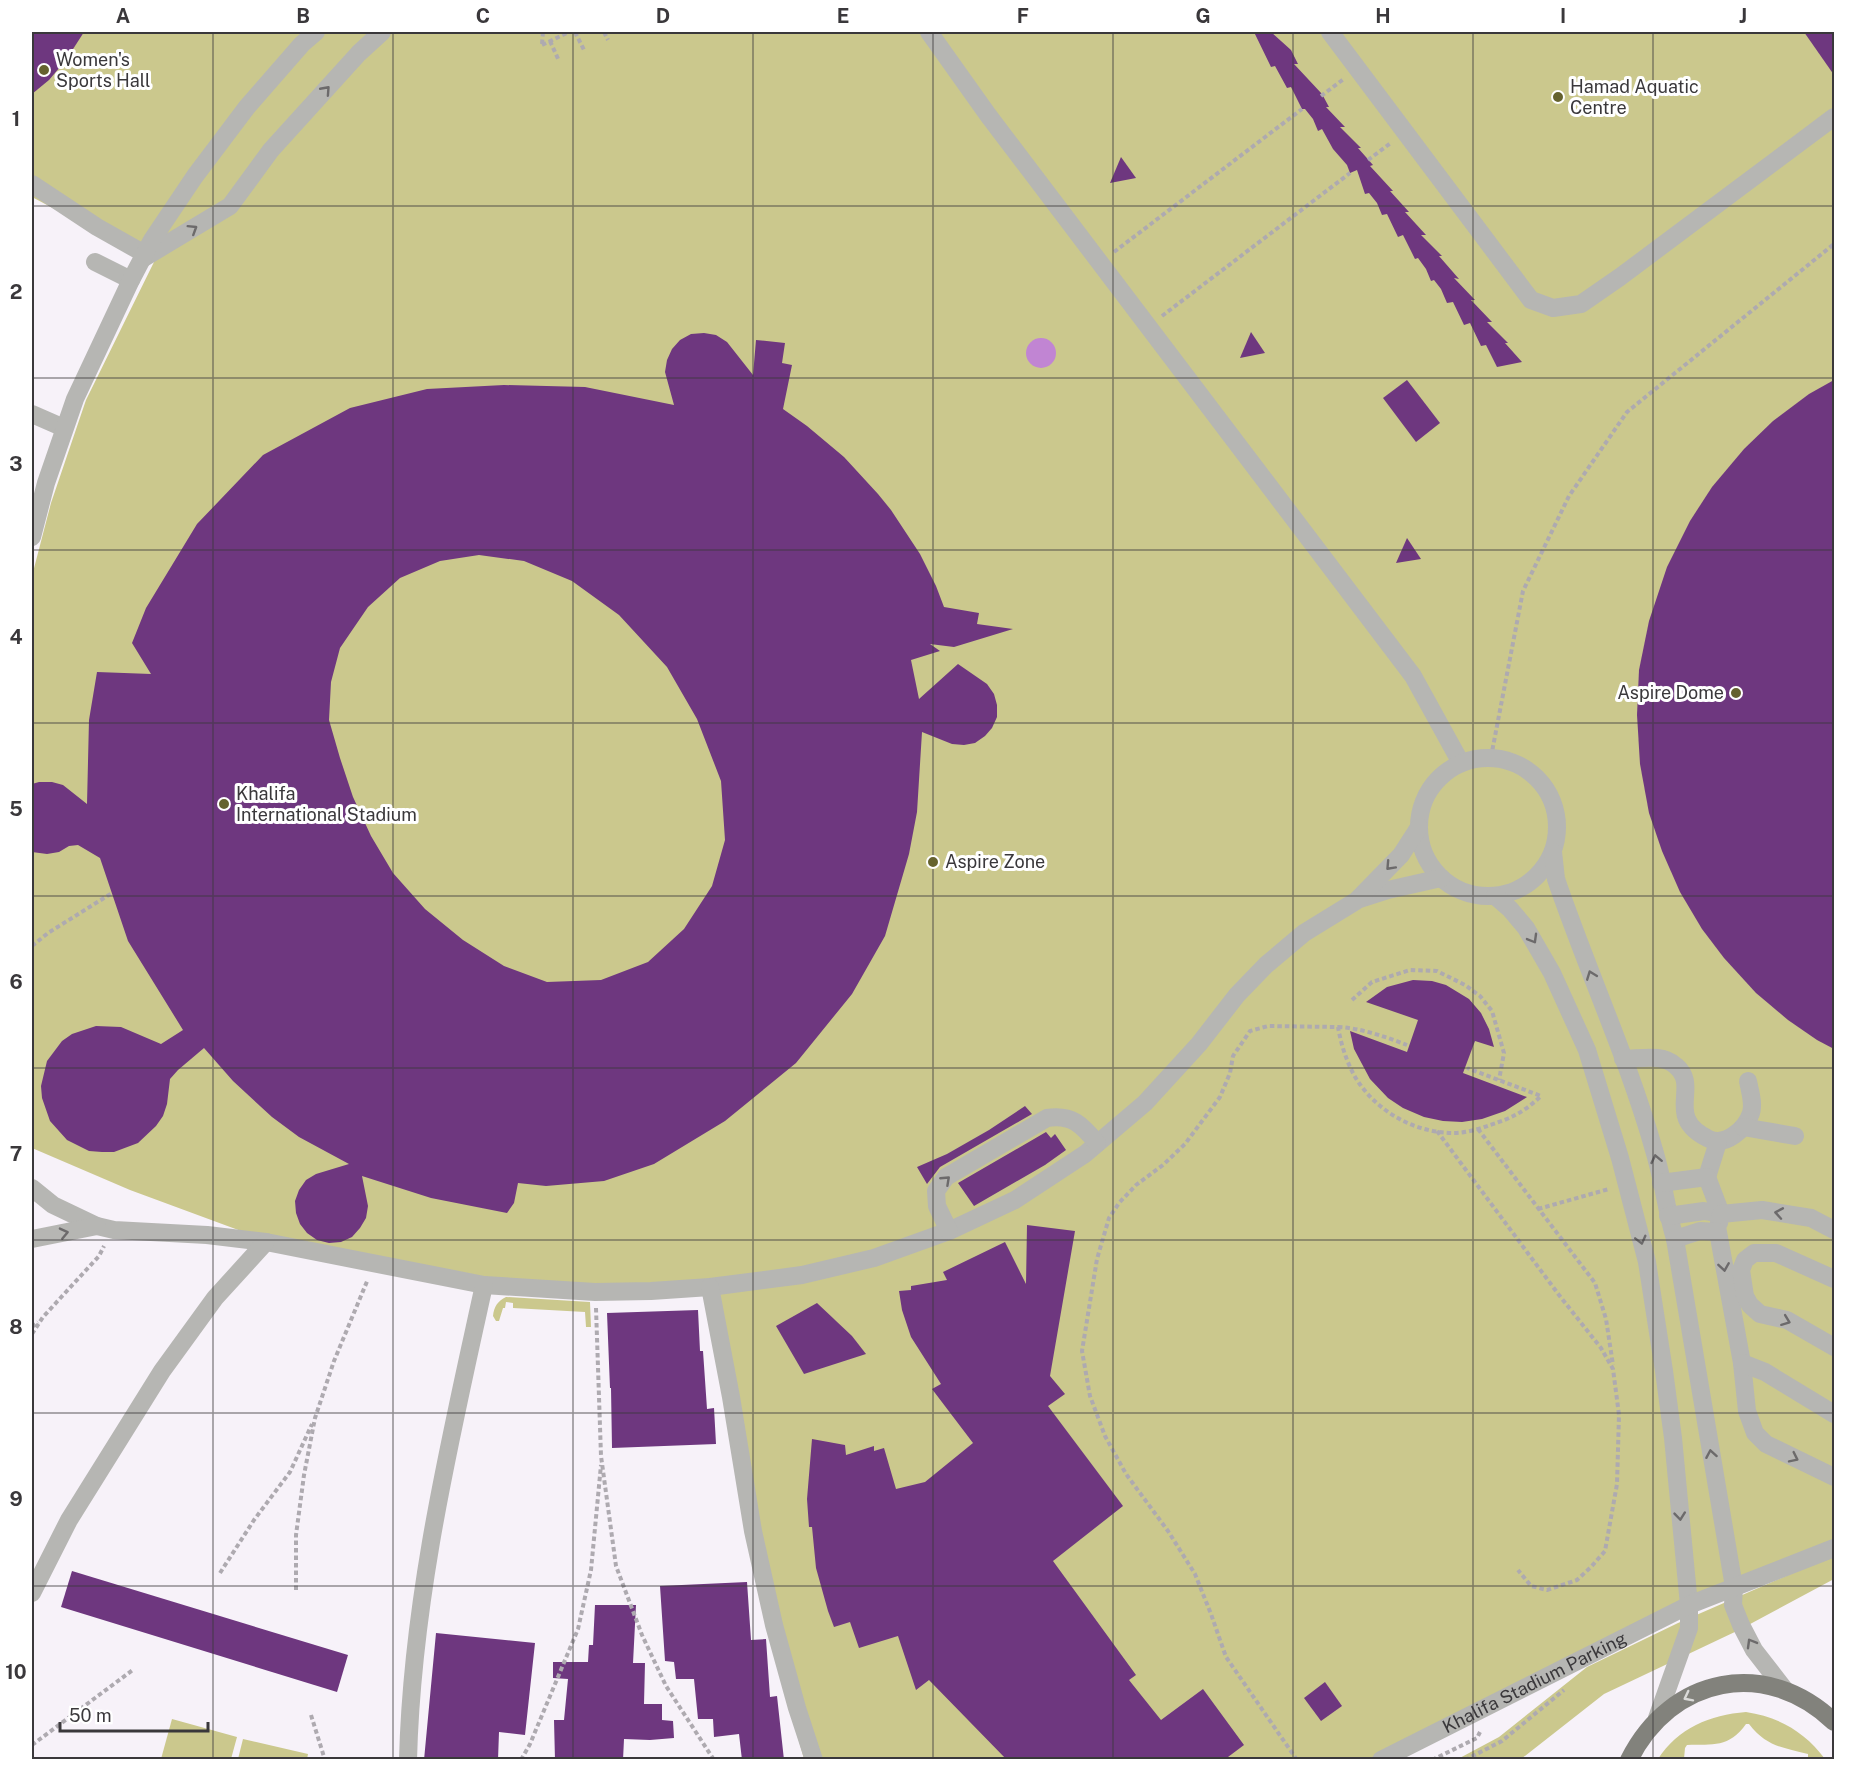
<svg xmlns="http://www.w3.org/2000/svg" width="1866" height="1791" viewBox="0 0 1866 1791" font-family="'Public Sans',sans-serif">
  <style>
    .green { fill: #cbc88d }
    .water { fill: #c185d3 }
    .building { fill: #6e377f; fill-rule: evenodd }
    .lines { fill: none; stroke-linecap: round; stroke-linejoin: round }
    .path { stroke: #aeaab0; stroke-width: 4; stroke-dasharray: 4.5 3; stroke-linecap: butt }
    .minor { stroke: #b6b6b3; stroke-width: 18 }
    .major { stroke: #82827c; stroke-width: 18 }
    .oneway { stroke: #6c6a6b }
    .oneway2 { stroke: #dadad8 }
    .grid { fill: none; stroke: #3a383b; stroke-width: 1.5; stroke-opacity: 0.55 }
    .poi-dot { fill: #65622e; stroke: #fff; stroke-width: 2 }
    .labels { text-anchor: middle; stroke-width: 6; stroke-linejoin: round; paint-order: stroke }
    .poi-label { font-size: 18px; fill: #3a383b; stroke: #fff; text-anchor: start }
    .street-label { font-size: 18px; fill: #3a383b; stroke: #fff }
    .neatline { fill: none; stroke: #3a383b; stroke-width: 2 }
    .grid-label { font-size: 20px; text-anchor: middle; font-weight: bold; fill: #3a383b }
  </style>
  <rect width="100%" height="100%" fill="#f7f2f9"/>
  <g class="green">
    <polygon points="32,32 1834,32 1834,1548 1689,1605 1381,1759 804,1759 795,1727 714,1283 523,1289 241,1231 130,1190 32,1148 32,576 51,503 86,400 154,262 32,197"/>
    <path d="M506 1297 590 1302 591 1327H586L585 1312 513 1308V1303L506 1302 505 1308H503L499 1321H496L493 1316C494 1306 498 1301 506 1297Z"/>
    <polygon points="1834,1555 1834,1579 1739,1630 1604,1694 1521,1759 1456,1760 1499,1737 1587,1667 1678,1623"/>
    <path d="M1746 1712C1779 1717 1805 1732 1825 1759H1808V1754C1782 1747 1767 1747 1749 1724H1746C1729 1748 1713 1744 1687 1745L1685 1748 1684 1759H1658C1678 1728 1710 1715 1746 1712Z"/>
    <polygon points="172,1719 237,1737 231,1759 161,1759"/>
    <polygon points="243,1739 308,1754 307,1759 238,1759"/>
  </g>
  <circle class="water" cx="1041" cy="353" r="15"/>
  <g class="building">
    <polygon points="32,32 84,32 66,60 49,80 32,94"/>
    <polygon points="1254,32 1271,32 1291,50 1298,64 1294,64 1322,94 1329,107 1326,107 1345,127 1340,127 1361,148 1358,148 1373,165 1370,166 1393,191 1390,191 1409,212 1405,212 1426,235 1421,235 1442,256 1439,256 1459,279 1454,278 1475,300 1471,300 1492,322 1487,322 1508,343 1505,343 1522,362 1497,367 1486,345 1481,346 1470,323 1464,325 1453,302 1447,303 1441,289 1434,280 1431,281 1426,269 1418,258 1415,259 1403,235 1398,237 1387,214 1382,215 1377,203 1369,193 1365,194 1357,170 1350,173 1347,165 1333,149 1322,129 1318,131 1313,119 1305,109 1302,109 1291,87 1287,88 1275,66 1271,67"/>
    <polygon points="1804,32 1834,32 1834,75"/>
    <polygon points="1121,157 1136,178 1110,183"/>
    <polygon points="1251,332 1265,353 1240,358"/>
    <path d="M704 333 716 335 727 342 753 375 756 340 785 343 782 363 792 365 783 409 807 426 844 457 878 494 891 510 920 554 936 586 944 607 979 613 977 624 1013 629 954 647 930 644 940 651 911 660 919 699 958 664 987 684 994 694 997 705V717L992 728 985 736 975 743 964 745 952 744 922 732 917 812 909 854 885 936 852 994 796 1063 725 1121 654 1164 604 1181 546 1186 518 1183 514 1203 507 1213 431 1198 362 1176 368 1206 366 1218 360 1228 352 1237 341 1242 329 1243 317 1240 307 1233 300 1224 296 1213 295 1201 299 1190 306 1180 316 1174 349 1164 299 1137 272 1117 233 1081 204 1048 178 1070 170 1079 167 1104 163 1116 156 1126 138 1143 114 1152H102L89 1151 67 1140 50 1121 42 1098 41 1086 47 1061 62 1041 72 1034 96 1026 121 1027 161 1044 183 1030 128 941 100 858 78 845 69 846 59 852 47 854 32 852V784L39 782H52L63 785 87 804 89 720 97 672 151 674 132 643 146 608 197 524 263 455 350 408 427 389 504 385 585 387 674 405 665 372 667 360 672 349 680 340 691 334ZM479 555 524 561 572 581 619 615 667 667 697 719 721 781 725 840 712 886 684 929 648 962 601 980 547 982 504 966 463 940 425 909 393 873 371 836 353 797 340 758 329 720 331 682 340 648 368 607 400 578 440 561Z"/>
    <polygon points="1407,380 1440,423 1416,442 1383,398"/>
    <polygon points="1834,380 1834,1049 1817,1040 1788,1020 1756,993 1724,958 1702,929 1680,892 1662,851 1649,813 1640,764 1637,715 1639,670 1649,621 1667,567 1690,521 1712,487 1744,449 1773,421 1809,394"/>
    <polygon points="1407,538 1421,559 1396,563"/>
    <polygon points="1413,980 1432,981 1446,985 1469,999 1481,1013 1489,1029 1494,1047 1475,1041 1463,1073 1527,1097 1505,1111 1482,1119 1462,1122 1443,1121 1424,1117 1403,1108 1388,1098 1370,1079 1354,1049 1350,1031 1407,1052 1418,1020 1366,1002 1387,987"/>
    <polygon points="1025,1106 1032,1114 940,1167 927,1184 917,1167 947,1154 989,1130"/>
    <polygon points="1046,1132 1051,1138 1055,1134 1066,1150 1045,1165 974,1206 958,1183"/>
    <polygon points="1027,1225 1075,1231 1050,1376 1065,1394 1048,1406 1123,1506 1053,1561 1136,1675 1129,1680 1161,1720 1203,1689 1244,1745 1224,1760 1007,1760 929,1680 916,1690 898,1636 859,1648 850,1622 834,1627 828,1611 816,1568 812,1527 809,1527 807,1499 812,1439 845,1445 846,1455 874,1446 874,1451 884,1448 896,1489 925,1482 973,1443 932,1389 941,1384 911,1337 902,1310 899,1291 911,1290 911,1286 947,1280 943,1272 1005,1242 1026,1284"/>
    <polygon points="817,1303 852,1336 866,1354 804,1374 776,1326"/>
    <polygon points="698,1310 700,1351 703,1351 707,1409 714,1408 716,1444 612,1448 611,1388 610,1388 607,1313"/>
    <polygon points="72,1571 348,1655 337,1692 61,1607"/>
    <polygon points="747,1582 751,1640 766,1639 770,1697 777,1696 784,1760 742,1760 739,1734 714,1737 713,1719 698,1719 694,1679 676,1679 674,1662 665,1661 660,1586"/>
    <polygon points="595,1605 636,1605 633,1663 645,1663 644,1704 662,1704 662,1720 673,1721 674,1738 650,1740 624,1739 623,1760 555,1760 554,1720 564,1720 568,1679 553,1678 553,1662 588,1662 589,1645 593,1645"/>
    <polygon points="436,1633 535,1643 525,1735 499,1732 498,1760 424,1760"/>
    <polygon points="1325,1682 1342,1706 1321,1721 1304,1698"/>
  </g>
  <g class="lines">
    <g class="path">
      <polyline points="575,32 584,50"/>
      <polyline points="604,32 608,40"/>
      <polyline points="550,41 559,61"/>
      <polyline points="542,44 543,32"/>
      <polyline points="542,45 569,32"/>
      <polyline points="1321,96 1345,78"/>
      <polyline points="1368,160 1392,142"/>
      <polyline points="1114,252 1302,109"/>
      <polyline points="1162,316 1350,173"/>
      <polyline points="1491,757 1523,591 1569,496 1627,412 1834,244"/>
      <polyline points="32,946 48,933 112,893"/>
      <polyline points="1352,1000 1372,982 1410,970 1437,971 1465,985 1480,996 1492,1011 1504,1053 1499,1080"/>
      <path d="M1338 1027C1361 1028 1386 1037 1407 1045"/>
      <polyline points="1478,1129 1595,1283 1606,1319 1613,1365"/>
      <polyline points="1437,1131 1559,1295 1601,1348 1613,1369 1619,1415 1617,1484 1605,1551 1591,1567 1577,1580 1547,1590 1531,1586 1518,1570"/>
      <polyline points="1538,1209 1609,1189"/>
      <polyline points="596,1308 601,1456 616,1566 642,1635 666,1686 714,1760"/>
      <polyline points="32,1327 38,1322"/>
      <polyline points="32,1334 43,1317 99,1256 104,1246"/>
      <polyline points="220,1573 254,1520 290,1472 312,1424"/>
      <polyline points="296,1590 296,1535 304,1475 315,1418 334,1361 368,1279"/>
      <polyline points="311,1715 325,1760"/>
      <polyline points="32,1745 134,1669"/>
      <polyline points="521,1760 530,1744 578,1629 591,1570 601,1465"/>
      <path d="M1297 1760 1226 1657 1211 1614 1195 1574 1168 1531 1126 1474 1105 1436 1090 1396 1082 1351 1097 1259 1109 1218 1119 1203 1136 1185 1163 1165 1185 1144 1220 1097 1230 1073 1233 1056 1250 1031 1268 1026 1338 1027C1341 1044 1346 1060 1354 1075 1374 1110 1413 1133 1454 1133 1466 1133 1479 1129 1490 1125 1512 1118 1524 1112 1541 1096L1467 1068"/>
      <polyline points="1432,1760 1477,1738 1480,1732"/>
      <polyline points="1465,1760 1502,1741 1564,1690"/>
    </g>
    <g class="minor">
      <polyline points="929,32 988,115 1413,676 1461,763"/>
      <polyline points="1330,32 1531,300 1553,308 1581,304 1620,277 1834,117"/>
      <polyline points="32,184 97,227 145,254"/>
      <polyline points="142,259 230,206 271,150 359,53 382,32"/>
      <polyline points="95,262 131,280"/>
      <polyline points="32,414 64,428"/>
      <polyline points="32,537 46,483 75,399 131,280 152,240 195,176 247,107 302,44 316,32"/>
      <circle cx="1488" cy="827" r="69"/>
      <path d="M1553 852 1556 879C1587 970 1628 1058 1654 1150 1663 1179 1666 1209 1675 1239L1734 1587 1733 1605 1741 1625 1754 1650 1785 1690"/>
      <polyline points="1495,896 1510,909 1526,928 1552,973 1587,1050 1620,1158 1647,1262 1664,1371 1673,1438 1689,1605 1689,1628 1657,1718"/>
      <polyline points="1360,899 1388,890 1441,878"/>
      <path d="M1623 1059C1641 1059 1662 1053 1676 1066 1701 1087 1663 1117 1709 1139 1725 1147 1746 1129 1751 1113 1754 1103 1750 1092 1748 1081"/>
      <polyline points="1743,1127 1795,1136"/>
      <polyline points="1707,1177 1718,1142"/>
      <polyline points="1661,1183 1707,1177 1721,1214 1704,1211 1668,1216"/>
      <polyline points="32,1188 53,1205 97,1226 114,1230 207,1235 266,1242 484,1285 595,1292 651,1291 710,1287 802,1275 874,1258 949,1231 1015,1200 1085,1154 1145,1103 1199,1044 1237,995 1266,965 1304,933 1356,901 1401,855 1419,827"/>
      <polyline points="1719,1223 1721,1214 1762,1210 1811,1218 1834,1230"/>
      <path d="M949 1231 937 1206 936 1191 946 1177 1047 1118C1072 1114 1082 1125 1097 1143"/>
      <polyline points="32,1239 97,1226"/>
      <polyline points="1675,1239 1700,1231 1718,1232 1742,1363 1747,1411 1755,1433 1766,1444 1834,1477"/>
      <polyline points="1834,1279 1776,1253 1754,1253 1745,1260 1741,1270 1745,1296 1750,1305 1760,1314 1787,1320 1834,1347"/>
      <polyline points="710,1287 731,1397 753,1531 774,1625 797,1708 814,1760"/>
      <polyline points="1742,1363 1765,1372 1834,1414"/>
      <polyline points="32,1593 69,1520 162,1371 215,1298 266,1242"/>
      <path d="M408 1760C412 1599 450 1441 484 1285"/>
      <path id="s1" d="M1381 1760 1689 1605 1834 1548"/>
    </g>
    <path class="major" d="M1629 1760C1671 1676 1766 1657 1834 1722"/>
  </g>
  <defs><path id="oneway-chevron" d="M-2-3.5L2.5 0L-2 3.5" fill="none" stroke-width="1.6" stroke-linecap="round" stroke-linejoin="round" transform="scale(1.5)"/></defs>
  <g class="oneway">
    <use href="#oneway-chevron" transform="translate(326 90) rotate(-48)"/>
    <use href="#oneway-chevron" transform="translate(193 229) rotate(-32)"/>
    <use href="#oneway-chevron" transform="translate(1390 866) rotate(133)"/>
    <use href="#oneway-chevron" transform="translate(1533 939) rotate(60)"/>
    <use href="#oneway-chevron" transform="translate(1591 975) rotate(-111)"/>
    <use href="#oneway-chevron" transform="translate(1656 1159) rotate(-102)"/>
    <use href="#oneway-chevron" transform="translate(946 1180) rotate(-43)"/>
    <use href="#oneway-chevron" transform="translate(1779 1213) rotate(-170)"/>
    <use href="#oneway-chevron" transform="translate(64 1233) rotate(-13)"/>
    <use href="#oneway-chevron" transform="translate(1641 1240) rotate(76)"/>
    <use href="#oneway-chevron" transform="translate(1724 1267) rotate(81)"/>
    <use href="#oneway-chevron" transform="translate(1786 1321) rotate(21)"/>
    <use href="#oneway-chevron" transform="translate(1711 1454) rotate(-100)"/>
    <use href="#oneway-chevron" transform="translate(1794 1458) rotate(26)"/>
    <use href="#oneway-chevron" transform="translate(1680 1516) rotate(84)"/>
    <use href="#oneway-chevron" transform="translate(1751 1643) rotate(-120)"/>
  </g>
  <use class="oneway2" href="#oneway-chevron" transform="translate(1688 1697) rotate(153)"/>
  <path class="grid" d="M213 32V1760M393 32V1760M573 32V1760M753 32V1760M933 32V1760M1113 32V1760M1293 32V1760M1473 32V1760M1653 32V1760M32 206H1834M32 378H1834M32 550H1834M32 723H1834M32 896H1834M32 1068H1834M32 1240H1834M32 1413H1834M32 1586H1834"/>
  <g class="poi-dot">
    <circle cx="44" cy="70" r="6"/>
    <circle cx="1558" cy="97" r="6"/>
    <circle cx="1736" cy="693" r="6"/>
    <circle cx="224" cy="804" r="6"/>
    <circle cx="933" cy="862" r="6"/>
  </g>
  <g class="labels">
    <g class="poi-label">
      <text x="56" y="66">Women's<tspan x="56" dy="21">Sports Hall</tspan></text>
      <text x="1570" y="93">Hamad Aquatic<tspan x="1570" dy="21">Centre</tspan></text>
      <text x="1724" y="699" text-anchor="end">Aspire Dome</text>
      <text x="236" y="800">Khalifa<tspan x="236" dy="21">International Stadium</tspan></text>
      <text x="945" y="868">Aspire Zone</text>
    </g>
    <g class="street-label">
      <text dy="6" stroke="none"><textPath href="#s1" startOffset="172">Khalifa Stadium Parking</textPath></text>
    </g>
  </g>
  <rect width="1866" height="1791" fill="none" stroke="#ffffff" stroke-width="66"/>
  <path d="M60 1722v9h148v-9" fill="none" stroke="#3a383b" stroke-width="3"/>
  <text x="69" y="1722" font-size="18" fill="#3a383b" stroke="#ffffff" stroke-width="4.5" paint-order="stroke">50 m</text>
  <rect x="33" y="33" width="1800" height="1725" class="neatline"/>
  <g class="grid-label">
    <text x="123" y="23">A</text>
    <text x="303" y="23">B</text>
    <text x="483" y="23">C</text>
    <text x="663" y="23">D</text>
    <text x="843" y="23">E</text>
    <text x="1023" y="23">F</text>
    <text x="1203" y="23">G</text>
    <text x="1383" y="23">H</text>
    <text x="1563" y="23">I</text>
    <text x="1743" y="23">J</text>
    <text x="16" y="126">1</text>
    <text x="16" y="299">2</text>
    <text x="16" y="471">3</text>
    <text x="16" y="644">4</text>
    <text x="16" y="816">5</text>
    <text x="16" y="989">6</text>
    <text x="16" y="1161">7</text>
    <text x="16" y="1334">8</text>
    <text x="16" y="1506">9</text>
    <text x="16" y="1679">10</text>
  </g>
</svg>
